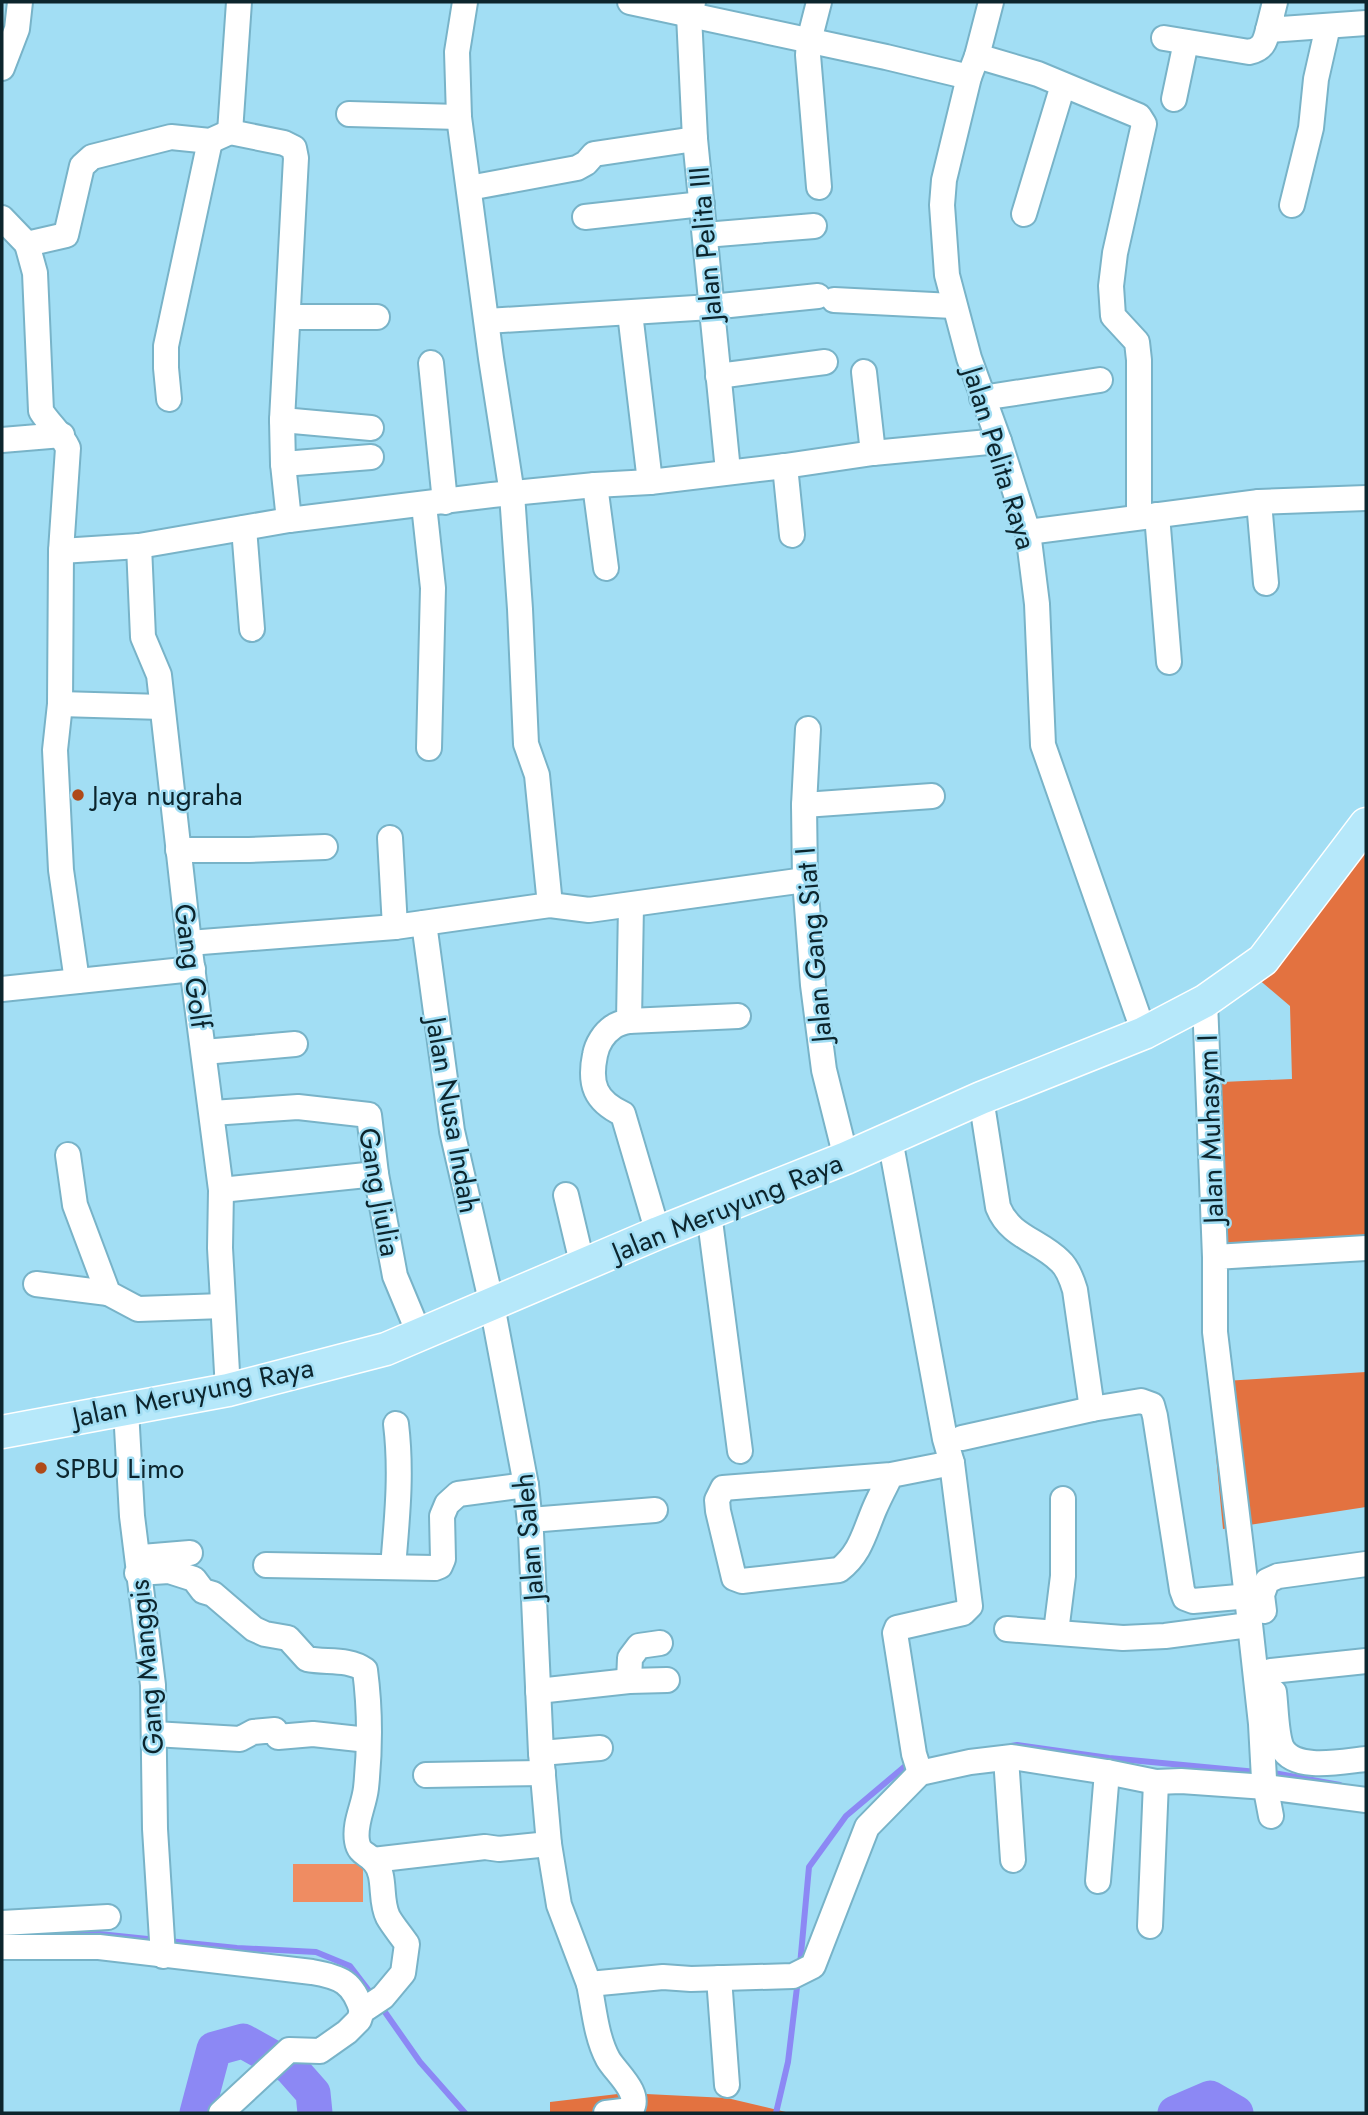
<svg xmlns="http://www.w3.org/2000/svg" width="1368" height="2115" viewBox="0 0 1368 2115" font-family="Jost,sans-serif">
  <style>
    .green { fill: #ef8c62 }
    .forest { fill: #e37240 }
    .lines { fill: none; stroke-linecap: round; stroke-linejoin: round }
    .stream { stroke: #8c88f4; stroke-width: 6 }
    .river { stroke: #8c88f4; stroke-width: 35 }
    .minor-casing { stroke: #78b3c8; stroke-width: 28 }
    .major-casing { stroke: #fff; stroke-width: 35 }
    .minor { stroke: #fff; stroke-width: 24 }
    .major { stroke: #b6e8fa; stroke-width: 32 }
    .poi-dot { fill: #af4a19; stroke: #a2def4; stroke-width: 2.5 }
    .labels { text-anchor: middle; stroke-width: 5; stroke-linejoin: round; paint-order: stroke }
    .street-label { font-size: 28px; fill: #0c252d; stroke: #a2def4 }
    .poi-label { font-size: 28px; fill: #0c252d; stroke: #a2def4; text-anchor: start }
  </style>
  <rect width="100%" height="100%" fill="#a2def4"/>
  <rect class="green" x="293" y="1864" width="70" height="38"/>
  <g class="forest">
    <polygon points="1366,837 1366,1252 1209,1269 1200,1083 1292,1079 1290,1006 1257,978"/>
    <polygon points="1366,1372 1366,1507 1223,1529 1209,1382"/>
    <polygon points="626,2093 727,2098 790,2113 550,2113 550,2102"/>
  </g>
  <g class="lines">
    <g class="stream">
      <polyline points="1011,1746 1017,1745 1109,1758 1257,1772"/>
      <polyline points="1268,1772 1340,1785"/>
      <polyline points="15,1936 90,1933 157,1940"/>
      <polyline points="168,1941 237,1948 316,1952 350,1966 373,1996"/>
      <polyline points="800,1965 809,1867 846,1816 910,1762"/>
      <polyline points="380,2005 420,2062 465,2113"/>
      <polyline points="776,2113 788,2062 798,1979"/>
    </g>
    <g class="river">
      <polyline points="197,2113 214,2049 243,2041 290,2067 313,2093 315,2113"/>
      <polyline points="1175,2113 1210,2098 1236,2113"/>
    </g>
    <g class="minor-casing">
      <g id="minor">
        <polyline points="630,2 886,57 969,77"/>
        <polyline points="693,2 689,15 695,139 728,471"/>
        <polyline points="819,2 809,41 808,55 819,187"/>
        <polyline points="991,2 977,56 969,77 944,180 942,205 947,275 969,358 999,441 1028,532 1037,604 1043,745 1144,1033"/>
        <polyline points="1275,2 1268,30 1366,23"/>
        <path d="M1164 38 1249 52C1263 49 1265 42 1268 30"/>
        <polyline points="977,56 1038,74 1110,104 1139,116 1144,124 1115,253 1111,286 1113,316 1137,342 1139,360 1139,517"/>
        <polyline points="2,68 17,29 20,2"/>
        <polyline points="1174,99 1186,42"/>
        <polyline points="349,114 459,117"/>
        <polyline points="230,132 239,2"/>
        <polyline points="469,188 577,168 586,163 594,154 695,139"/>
        <polyline points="1292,205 1311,128 1316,79 1328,26"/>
        <polyline points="1024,214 1063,85"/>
        <polyline points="585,217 702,204"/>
        <polyline points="2,218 27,244"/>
        <polyline points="705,235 814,226"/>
        <polyline points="834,300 953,306"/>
        <polyline points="630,313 650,482"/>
        <polyline points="288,317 377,317"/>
        <polyline points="487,321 711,307 818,296"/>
        <polyline points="431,363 445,502"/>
        <polyline points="864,372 873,453"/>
        <polyline points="718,376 825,362"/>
        <polyline points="982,398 1100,380"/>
        <polyline points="169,399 166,368 166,346 210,141"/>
        <polyline points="282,420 371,428"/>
        <polyline points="2,440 62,435"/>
        <polyline points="283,464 371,457"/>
        <polyline points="785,466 792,535"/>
        <polyline points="595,485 606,568"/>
        <polyline points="1259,502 1266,583"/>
        <polyline points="424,505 433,588 429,748"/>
        <polyline points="1157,515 1169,662"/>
        <polyline points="244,528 252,629"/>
        <polyline points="1028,532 1259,502 1366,498"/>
        <polyline points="139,546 143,637 159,675 189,943 221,1190 220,1248 228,1390"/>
        <polyline points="61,551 139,546 289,520 492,495 595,485 650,482 785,466 873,453 999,441"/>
        <polyline points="60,704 162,707"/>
        <polyline points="808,729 804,805 805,880 813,985 824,1070 846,1158"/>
        <polyline points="804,805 932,796"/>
        <polyline points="390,838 395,927"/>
        <polyline points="178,850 249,850 325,847"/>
        <polyline points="550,905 589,910 805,880"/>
        <path d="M631 905 629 1021C624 1022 617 1024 613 1027 604 1033 597 1044 595 1055 589 1084 595 1101 623 1114L658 1233"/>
        <polyline points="424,923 452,1131 492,1305 526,1485 531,1533 541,1753 549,1844 559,1905 589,1984 663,1977 691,1979 793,1976 813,1966 867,1827 920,1773 970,1762 1012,1757 1107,1772 1156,1782 1181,1781 1266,1787 1366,1800"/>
        <polyline points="189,943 395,927 550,905 537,775 526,744 520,609 512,494 491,358 459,117 457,52 465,2"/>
        <path d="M77 981 61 870 55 750 60 704 61 551 68 448C61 433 49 424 41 411L35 273 27 244 66 235 82 166 92 157 171 137 210 141 230 132 284 143 294 148 296 158 282 420 283 464 289 520"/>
        <polyline points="2,989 193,969"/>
        <polyline points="1205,1001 1215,1257"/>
        <polyline points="629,1021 738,1016"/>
        <polyline points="204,1052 295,1044"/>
        <path d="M981 1098 998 1207C1010 1237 1039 1240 1060 1261 1068 1268 1072 1280 1075 1290L1092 1409"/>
        <polyline points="212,1113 298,1107 369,1115 376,1174 395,1276 420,1336"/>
        <polyline points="890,1139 945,1439 952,1463 970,1606 963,1613 897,1628 895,1633 914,1754 920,1773"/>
        <polyline points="68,1155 75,1205 108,1293 138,1309 223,1306"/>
        <polyline points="221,1190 376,1174"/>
        <polyline points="566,1195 583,1267"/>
        <polyline points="709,1213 740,1451"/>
        <polyline points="36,1284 108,1293"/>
        <polyline points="126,1410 132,1516 153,1685 155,1829 163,1956"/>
        <polyline points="962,1438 1092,1409 1141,1401 1152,1405 1155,1416 1182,1590 1185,1598 1193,1601 1261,1595"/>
        <path d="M891 1475C885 1487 879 1498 874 1510 864 1534 860 1554 839 1570L742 1581 734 1578 718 1511 717 1500 723 1488 891 1475 952 1463"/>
        <polyline points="530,1520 655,1510"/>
        <polyline points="142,1557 190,1553"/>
        <polyline points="266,1565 435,1568 440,1566 443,1559 442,1516 447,1504 458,1494 526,1485"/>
        <path d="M393 1567C397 1519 402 1473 396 1424"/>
        <path d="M137 1573 169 1571 194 1579 203 1591 213 1594 254 1629 265 1634 288 1638 307 1659C326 1663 348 1658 365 1670 370 1708 370 1750 366 1788 364 1806 354 1823 357 1841 359 1854 367 1853 374 1861 387 1876 379 1899 388 1917 393 1926 401 1935 407 1944L403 1973 383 1997 362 2011 359 2020 347 2032 320 2051 289 2050 221 2113"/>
        <polyline points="1264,1611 1262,1595 1267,1581 1278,1576 1366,1564"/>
        <polyline points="1007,1629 1123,1638 1165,1636 1249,1625"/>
        <polyline points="1056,1632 1063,1576 1063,1499"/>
        <polyline points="1271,1671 1366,1661"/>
        <polyline points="629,1681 630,1658 639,1646 660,1643"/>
        <polyline points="538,1691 629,1681 667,1680"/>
        <path d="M1274 1692C1276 1707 1276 1736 1282 1748 1295 1772 1344 1761 1366 1759"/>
        <polyline points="154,1734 240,1739 253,1732 275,1730 278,1737 313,1734 368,1740"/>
        <polyline points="541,1753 600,1748"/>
        <polyline points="1006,1758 1013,1860"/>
        <polyline points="426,1775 543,1773"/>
        <polyline points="1271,1816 1264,1779 1261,1724 1247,1597 1215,1332 1215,1257 1366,1248"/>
        <polyline points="373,1860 485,1847 499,1849 549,1844"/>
        <polyline points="1098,1881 1107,1772"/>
        <polyline points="2,1923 108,1917"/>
        <polyline points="1150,1926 1156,1782"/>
        <path d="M2 1947H99L312 1972C341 1977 353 1982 362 2011"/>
        <polyline points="719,1978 727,2085"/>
        <path d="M589 1984C594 2008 596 2037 608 2059 616 2073 642 2093 631 2110L606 2113"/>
      </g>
    </g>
    <g class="major-casing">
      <polyline id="major" points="2,1432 228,1390 386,1349 658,1233 846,1158 981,1098 1144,1033 1205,1001 1263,960 1366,824"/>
    </g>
    <use href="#minor" class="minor"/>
    <use href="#major" class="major"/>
  </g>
  <g class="poi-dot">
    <circle cx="78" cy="795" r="7"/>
    <circle cx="41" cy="1468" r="7"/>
  </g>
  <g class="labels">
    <g class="street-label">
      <text transform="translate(705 244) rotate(-95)" y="10">Jalan Pelita III</text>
      <text transform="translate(1000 458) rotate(73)" y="10">Jalan Pelita Raya</text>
      <text transform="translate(813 945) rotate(-95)" y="10">Jalan Gang Siat I</text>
      <text transform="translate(193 966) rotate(82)" y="10">Gang Golf</text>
      <text transform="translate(453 1115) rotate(80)" y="10">Jalan Nusa Indah</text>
      <text transform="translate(1210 1129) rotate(-92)" y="10">Jalan Muhasym I</text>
      <text transform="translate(380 1192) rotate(80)" y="10">Gang Jiulia</text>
      <text transform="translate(727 1207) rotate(-22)" y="10">Jalan Meruyung Raya</text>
      <text transform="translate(193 1392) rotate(-12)" y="10">Jalan Meruyung Raya</text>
      <text transform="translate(528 1537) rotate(-95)" y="10">Jalan Saleh</text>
      <text transform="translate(146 1667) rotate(-95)" y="10">Gang Manggis</text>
    </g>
    <g class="poi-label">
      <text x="92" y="805">Jaya nugraha</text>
      <text x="55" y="1478">SPBU Limo</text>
    </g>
  </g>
  <rect width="1368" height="2115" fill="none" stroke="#0c252d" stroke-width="7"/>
</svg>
